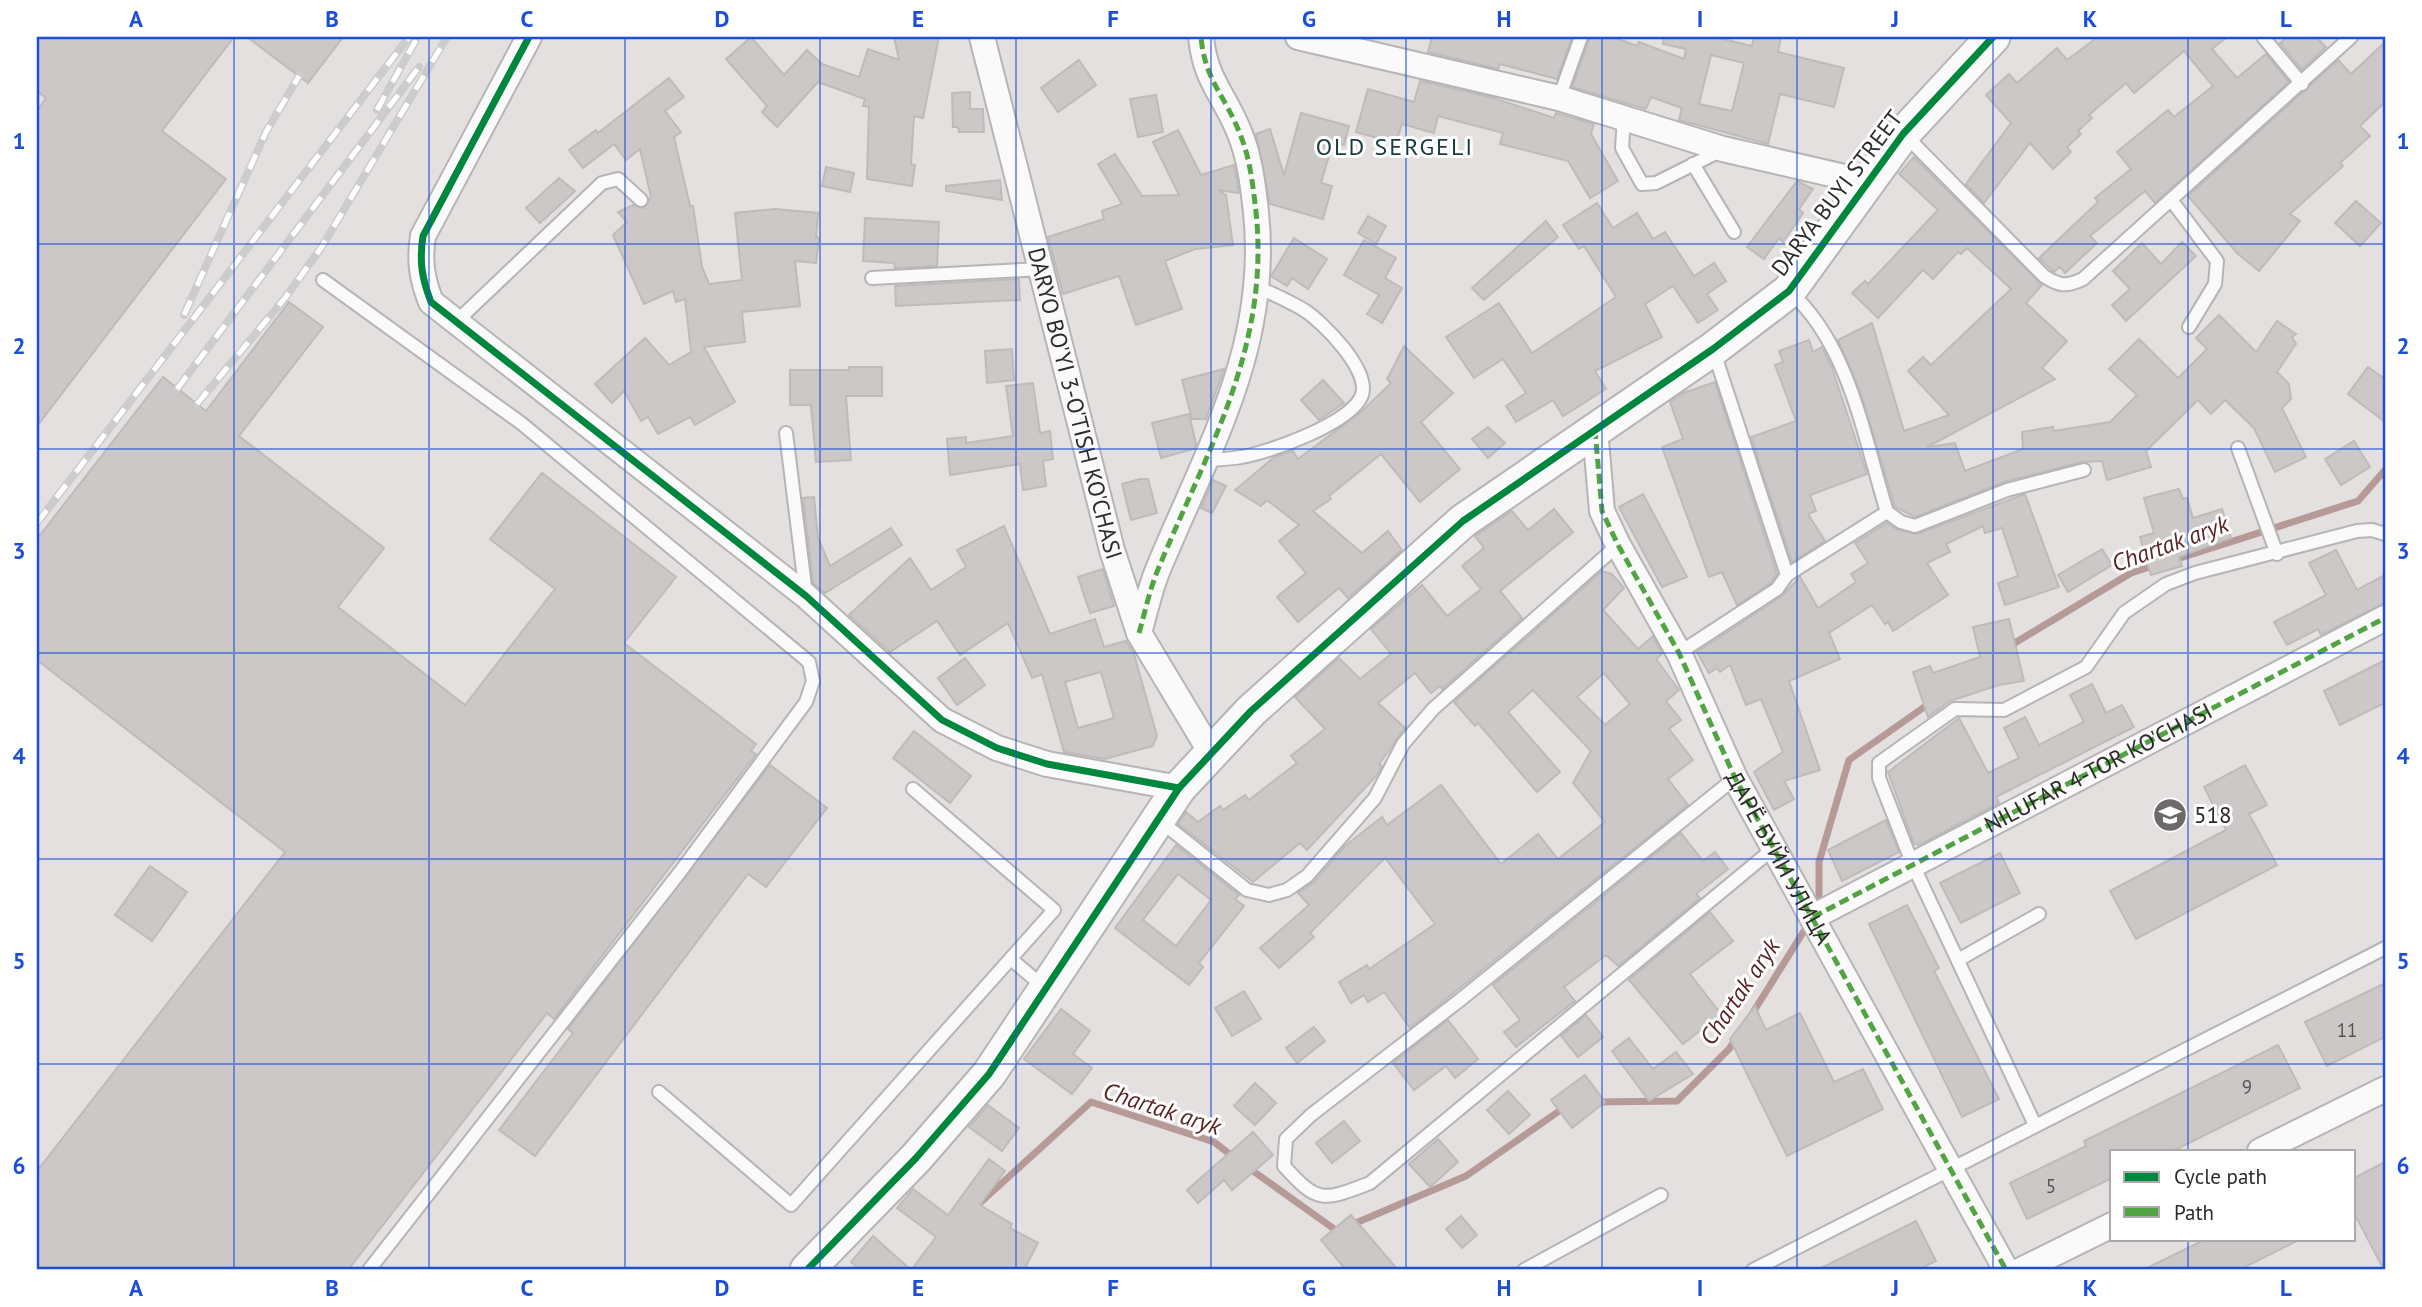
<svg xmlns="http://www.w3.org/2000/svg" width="2422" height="1307" viewBox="0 0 2422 1307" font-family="'PT Sans',sans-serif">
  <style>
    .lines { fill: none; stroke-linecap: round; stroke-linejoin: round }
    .stream { stroke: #b59a98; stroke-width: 7 }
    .building { fill: #cbc8c7; stroke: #bebbba; stroke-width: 2; fill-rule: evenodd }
    .lane-casing { stroke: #b7b4b4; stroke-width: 16 }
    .street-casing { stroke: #b7b4b4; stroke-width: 28 }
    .secondary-casing { stroke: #b7b4b4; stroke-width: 37 }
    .lane { stroke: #fbfafa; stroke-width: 12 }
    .street { stroke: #fbfafa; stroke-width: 24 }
    .secondary { stroke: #fbfafa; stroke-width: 33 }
    .rail-casing { stroke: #cdcccc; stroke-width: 8 }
    .rail { stroke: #fff; stroke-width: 5; stroke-dasharray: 16; stroke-linecap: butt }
    .quiet { stroke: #52a443; stroke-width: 5; stroke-dasharray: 10 5; stroke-linecap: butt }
    .cycleway-casing { stroke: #fff; stroke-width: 11 }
    .cycleway { stroke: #00873e; stroke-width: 7 }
    .grid { fill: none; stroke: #1d4ed8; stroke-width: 2; stroke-opacity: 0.55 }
    .labels { text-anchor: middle; stroke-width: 6; stroke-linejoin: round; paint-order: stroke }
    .number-label { font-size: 19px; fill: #565353 }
    .street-label { font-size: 23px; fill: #2d2a2a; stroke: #fff }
    .poi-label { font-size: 23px; fill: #2d2a2a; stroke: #fff; text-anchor: start }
    .neighbourhood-label { font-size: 24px; letter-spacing: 2px; fill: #183b3e; stroke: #fff }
    .water-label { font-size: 24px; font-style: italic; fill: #582524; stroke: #fff }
    .neatline { fill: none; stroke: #1d4ed8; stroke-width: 2.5 }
    .grid-label { font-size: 23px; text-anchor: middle; font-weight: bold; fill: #1d4ed8 }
  </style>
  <rect width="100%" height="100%" fill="#e4e0df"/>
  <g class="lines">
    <g class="stream">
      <polyline points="2171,561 2358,501 2385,470"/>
      <polyline points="2008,647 2131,573 2156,565"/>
      <polyline points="1819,907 1819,862 1849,760 1930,703"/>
      <polyline points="1752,1014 1809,923"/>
      <polyline points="1596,1102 1677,1101 1729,1049 1738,1036"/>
      <polyline points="1246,1166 1337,1231 1466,1176 1565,1107"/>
      <polyline points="981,1202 1091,1102 1214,1142 1236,1159"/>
    </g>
  </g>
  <g class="building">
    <polygon points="37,37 234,37 162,131 226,179 37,426 37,111 46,98 37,91"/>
    <polygon points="247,37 343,37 308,83"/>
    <polygon points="751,37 784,75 807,50 822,64 859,77 868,49 899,60 894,37 939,37 923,118 914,116 911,164 915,165 912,186 867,179 869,107 863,106 865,99 818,82 777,127 762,112 767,106 726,59"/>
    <polygon points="1432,37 1572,37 1557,79 1500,64 1498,69 1428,52"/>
    <path d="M1590 37H1613L1637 46 1639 42 1684 59 1686 49 1663 44 1664 37H1715L1752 46 1754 37H1781L1778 52 1844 68 1834 107 1780 94 1768 144 1679 120 1682 108 1651 97 1646 109 1572 87ZM1711 55 1744 63 1732 111 1699 104Z"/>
    <polygon points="2098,37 2227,37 2212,49 2237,78 2266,54 2289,82 2155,203 2145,191 2090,236 2097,243 2065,273 2060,267 2054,272 2039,258 2098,202 2095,198 2131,169 2117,152 2168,110 2174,117 2213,86 2184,51 2134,93 2126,83 2089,115 2092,118 2078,131 2081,134 2067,147 2071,152 2053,169 2030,143 1984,203 1966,184 2011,123 1986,95 2009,74 2017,83 2057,48 2067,60"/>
    <polygon points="2288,37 2316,37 2326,47 2302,70 2280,43"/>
    <polygon points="2385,42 2385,102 2360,126 2370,136 2340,163 2343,166 2290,214 2300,221 2259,271 2237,253 2188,196 2338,60 2351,74"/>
    <polygon points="1079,60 1096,85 1058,112 1041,88"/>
    <polygon points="669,78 684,97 665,111 681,132 674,137 690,206 693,206 702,267 709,284 742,280 735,213 775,209 818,213 816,237 819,238 816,263 795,261 800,306 742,312 745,342 704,347 735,402 695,425 690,417 658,434 648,417 641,421 624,391 612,403 595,384 645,338 669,365 691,352 685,299 676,302 673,291 644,304 613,235 627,222 618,212 633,205 644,208 651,197 640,149 626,160 614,144 583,168 569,150 596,130 598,133"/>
    <polygon points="1420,81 1490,97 1554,118 1556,113 1594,124 1591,134 1618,181 1590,198 1568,161 1500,144 1503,133 1438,116 1434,133 1402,124 1396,143 1356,132 1368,89 1414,102"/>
    <polygon points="970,92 970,109 983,109 984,132 959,132 958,127 953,127 952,93"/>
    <polygon points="1156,95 1163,132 1138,137 1130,99"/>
    <polygon points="1301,113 1349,126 1344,145 1333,142 1321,183 1332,186 1323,219 1270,204 1256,134 1270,129 1284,175"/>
    <polygon points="1178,130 1201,175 1234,165 1239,193 1218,190 1226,195 1233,245 1195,249 1165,261 1182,309 1136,325 1119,276 1063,294 1048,237 1104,219 1102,211 1122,204 1098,164 1115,154 1142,196 1179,195 1153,142"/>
    <polygon points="1914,157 2042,285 2026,303 2067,341 2042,368 2055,379 1927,447 1955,443 1965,471 2023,449 2022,432 2053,427 2054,431 2110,422 2137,395 2109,369 2139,339 2178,378 2207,349 2196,338 2219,315 2256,352 2277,321 2296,334 2292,337 2296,344 2277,372 2289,384 2291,399 2282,408 2306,457 2275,472 2254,428 2225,400 2211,414 2198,400 2146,451 2151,467 2107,480 2102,461 2082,462 2004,482 1915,517 1895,507 1860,391 1838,340 1872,323 1904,431 1949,415 1908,371 1923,357 1931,365 2011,289 1967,248 1961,254 1958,252 1933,279 1923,270 1878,318 1852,293 1865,281 1868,284 1938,210 1899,174"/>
    <polygon points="826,167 854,173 850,192 822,186"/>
    <polygon points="559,178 575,191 540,223 526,208"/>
    <polygon points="1000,180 1002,200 946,191 946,186"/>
    <polygon points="1797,181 1813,189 1799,209 1803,213 1783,242 1779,238 1764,259 1747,247"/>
    <polygon points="2356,201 2381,223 2360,246 2335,223"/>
    <polygon points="1597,203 1613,228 1637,213 1653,239 1665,232 1694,276 1714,263 1726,281 1707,294 1718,310 1698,323 1673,286 1645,304 1662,337 1595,371 1606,389 1563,416 1553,400 1516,422 1506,406 1526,393 1503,359 1474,378 1446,337 1499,303 1532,353 1616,297 1584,246 1579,249 1563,225"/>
    <polygon points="1368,216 1386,226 1376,244 1358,233"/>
    <polygon points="865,218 939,222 937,266 895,268 894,263 863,261"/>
    <polygon points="1546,221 1558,237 1484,300 1472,288"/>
    <polygon points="1294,238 1327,259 1308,289 1292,278 1287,286 1271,276"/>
    <polygon points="1364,240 1396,258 1385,278 1402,288 1382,323 1367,314 1379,295 1344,275"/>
    <polygon points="2182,242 2196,256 2126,321 2112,305 2130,289 2113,271 2142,243 2161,264"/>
    <polygon points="1019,279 1020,300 896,306 895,286"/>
    <polygon points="289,302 323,327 239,436 384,548 338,607 465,705 555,589 490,539 542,473 676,577 624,643 756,744 751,751 756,754 554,1019 547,1013 348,1270 37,1270 37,1171 285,852 37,660 37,539 163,377 206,411"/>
    <polygon points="1809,340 1813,352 1822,347 1832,368 1867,474 1810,495 1816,511 1808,514 1825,541 1792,562 1751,437 1796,421 1775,365 1783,362 1779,351"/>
    <polygon points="1404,346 1453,393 1421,422 1460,469 1420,502 1381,454 1329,496 1331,499 1313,511 1362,553 1388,531 1402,550 1348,598 1339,588 1298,622 1277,597 1306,573 1279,541 1299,525 1267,500 1261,506 1235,490 1274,457 1293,451 1298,459 1361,412 1391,383 1387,379"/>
    <polygon points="1012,349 1014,380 987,383 985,351"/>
    <polygon points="849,367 882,367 882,396 846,396 851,460 816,462 811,405 790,405 790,370 849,370"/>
    <polygon points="2368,367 2385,379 2385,422 2348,394"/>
    <polygon points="1224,369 1206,419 1192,419 1182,380"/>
    <polygon points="1323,380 1344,403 1319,420 1301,400"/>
    <polygon points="1715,382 1777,574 1771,583 1737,605 1722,572 1709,577 1662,447 1683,439 1670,402 1683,393"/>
    <polygon points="1033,383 1040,433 1050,431 1053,459 1043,461 1046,486 1023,490 1020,464 950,475 947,439 966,437 966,443 1013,436 1006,386"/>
    <polygon points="1189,414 1196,444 1194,449 1161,458 1152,423"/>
    <polygon points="1488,427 1505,443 1488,458 1472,439"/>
    <polygon points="2354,441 2370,467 2341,485 2325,459"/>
    <polygon points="1140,479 1148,479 1157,513 1131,520 1122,484"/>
    <polygon points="1213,480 1226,486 1212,513 1201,508"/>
    <polygon points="2179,489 2183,499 2187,498 2193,518 2222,509 2231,538 2179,557 2182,566 2151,575 2140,537 2154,533 2144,498"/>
    <polygon points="1643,494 1687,577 1662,587 1619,507"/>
    <polygon points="2025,494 2059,587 2005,605 1998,583 2018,576 2002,528 1985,533 1983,526 1946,544 1950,552 1927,563 1948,595 1893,631 1888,622 1885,624 1872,605 1829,633 1840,659 1789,681 1820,770 1784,781 1794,799 1774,810 1754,772 1783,752 1761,699 1746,705 1730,665 1720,672 1717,668 1709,673 1697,652 1782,596 1800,577 1818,608 1856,582 1851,574 1868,563 1855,543 1887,523 1898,530 1917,534"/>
    <polygon points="814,497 818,538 830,566 891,528 902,545 825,593 813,583 803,498"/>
    <polygon points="1554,509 1573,532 1500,591 1522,618 1442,689 1440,686 1431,693 1415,673 1378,703 1405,728 1379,764 1382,766 1378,774 1307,850 1300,843 1253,882 1178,824 1186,812 1198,822 1220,806 1223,810 1245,795 1249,800 1297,763 1291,756 1325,729 1295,697 1339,658 1360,679 1391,654 1371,629 1422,585 1447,616 1481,589 1462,566 1484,548 1475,536 1512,511 1528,530"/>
    <path d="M1004 526 1050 634 1095 619 1104 647 1126 641 1134 654 1157 736 1153 746 1105 759 1064 752 1042 674 1032 678 1008 623 960 655 937 621 890 652 849 615 910 558 931 590 966 567 957 550ZM1101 672 1114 718 1078 728 1065 682Z"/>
    <polygon points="2102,549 2112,565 2068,592 2058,575"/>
    <polygon points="2336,550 2357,590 2385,575 2385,603 2321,635 2318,629 2287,645 2274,622 2326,595 2309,563"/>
    <polygon points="1103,569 1114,606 1090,613 1078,577"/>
    <path d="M1602 571 1612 574 1624 588 1603 610 1638 649 1653 636 1662 654 1656 659 1679 690 1666 701 1681 720 1669 729 1693 760 1668 779 1688 805 1410 1028 1384 992 1368 1002 1364 995 1351 1003 1339 982 1367 965 1369 969 1435 924 1385 858 1310 933 1314 937 1279 968 1260 948 1309 905 1298 893 1314 882 1345 846 1382 817 1387 825 1441 785 1501 864 1538 834 1558 859 1605 822 1573 783 1591 751 1533 690 1508 712 1560 772 1537 792 1478 723 1475 726 1454 702ZM1604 673 1630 704 1605 725 1577 697Z"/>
    <polygon points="2009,619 2024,681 1999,685 1950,701 1928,717 1913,672 1930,666 1933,673 1980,657 1973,627"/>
    <polygon points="965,658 985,685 957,705 938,678"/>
    <polygon points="2385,660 2385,703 2340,725 2324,691"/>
    <polygon points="2092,684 2106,713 2122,705 2134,727 1996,797 1999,803 1919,845 1914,844 1888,772 1959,718 1988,773 2019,758 2004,728 2025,717 2039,745 2084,722 2070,695"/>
    <polygon points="914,731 971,776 950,803 893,758"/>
    <polygon points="770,765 827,808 766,887 748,874 535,1156 499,1130 573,1033 568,1029"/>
    <polygon points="2245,765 2267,805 2249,814 2277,865 2136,939 2110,891 2226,830 2204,787"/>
    <polygon points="1886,820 1899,852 1842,881 1828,850"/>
    <polygon points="1681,833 1703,861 1715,852 1728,869 1696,894 1700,898 1618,966 1606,955 1564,987 1575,1001 1516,1047 1504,1032 1520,1020 1493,985"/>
    <path d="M1176 845 1239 895 1235 899 1244 906 1199 963 1203 967 1189 985 1115 928ZM1178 874 1211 900 1176 946 1143 920Z"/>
    <polygon points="2000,853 2020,893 1961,923 1940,883"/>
    <polygon points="150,866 187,892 152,941 115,915"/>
    <polygon points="1907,905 1939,968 1934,971 1999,1099 1962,1117 1869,924"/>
    <polygon points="1710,912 1733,941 1690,974 1721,1014 1683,1044 1629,980"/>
    <polygon points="2385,983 2385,1037 2327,1066 2305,1022"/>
    <polygon points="1244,991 1261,1019 1232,1036 1215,1008"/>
    <polygon points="1755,1006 1766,1030 1800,1013 1834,1082 1863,1069 1883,1109 1787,1156 1730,1039"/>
    <polygon points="1061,1009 1090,1031 1073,1054 1092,1068 1072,1094 1024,1059"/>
    <polygon points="1586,1015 1603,1037 1578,1057 1561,1036"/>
    <polygon points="1448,1020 1478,1059 1455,1078 1446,1066 1414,1090 1393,1063"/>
    <polygon points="1314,1027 1325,1041 1297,1063 1286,1048"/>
    <polygon points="1629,1038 1653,1069 1676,1052 1693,1074 1649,1101 1612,1051"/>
    <polygon points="2278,1045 2300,1088 2173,1151 2112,1151 2112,1178 2027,1219 2010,1183 2086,1146 2084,1141"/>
    <polygon points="1585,1075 1605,1102 1572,1128 1551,1100"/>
    <polygon points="1255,1083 1276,1103 1255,1125 1234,1106"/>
    <polygon points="1508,1091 1530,1115 1509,1134 1487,1110"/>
    <polygon points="988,1105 1019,1128 1002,1151 969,1127"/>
    <polygon points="1344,1121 1360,1141 1332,1163 1316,1143"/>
    <polygon points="1253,1132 1273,1155 1232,1190 1224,1180 1198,1203 1187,1190"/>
    <polygon points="1438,1139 1458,1162 1430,1187 1409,1164"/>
    <polygon points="989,1159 1005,1171 980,1205 1012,1224 1010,1228 1038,1243 1024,1270 860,1270 851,1262 873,1236 911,1270 936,1237 897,1208 913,1189 948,1215"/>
    <polygon points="2385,1162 2385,1270 2384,1270 2354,1213 2354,1178"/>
    <polygon points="1351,1215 1398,1270 1346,1270 1321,1240"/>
    <polygon points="1461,1216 1477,1235 1462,1248 1446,1229"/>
    <polygon points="1916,1221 1936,1261 1917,1270 1817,1270"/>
    <polygon points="2206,1239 2301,1239 2239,1270 2143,1270"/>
  </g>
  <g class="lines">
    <g class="lane-casing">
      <g id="lane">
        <polyline points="2263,37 2302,84"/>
        <polyline points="1559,98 1581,37"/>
        <polyline points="1624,118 1622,148 1642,184 1656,183 1720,151"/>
        <path d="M1904 134 2044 276C2059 286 2066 287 2083 279L2351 37"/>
        <polyline points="1693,164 1734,232"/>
        <polyline points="2172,201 2217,261 2215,284 2189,327"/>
        <polyline points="872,278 1042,269"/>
        <polyline points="323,280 521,423 809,662 813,681 806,702 680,872 369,1270"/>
        <path d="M1789 291C1849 343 1864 438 1887 512L1901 522 1915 526 2007 490 2084 470"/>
        <polyline points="456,322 602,183 618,179 641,200"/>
        <polyline points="1713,349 1787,575"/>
        <polyline points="786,433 806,595"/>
        <polyline points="2238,448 2277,554"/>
        <path d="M1209 460C1219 459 1230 459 1241 457 1268 453 1352 423 1362 395 1370 370 1324 323 1304 310 1289 301 1272 294 1256 286"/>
        <polyline points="1679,653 1777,589 1787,575 1887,512"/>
        <path d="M1735 778 1460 1000 1311 1115 1286 1139 1284 1166C1318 1204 1323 1201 1370 1183L1774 848"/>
        <polyline points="1159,820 1247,890 1269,895 1287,890 1307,876 1375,798 1403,744 1433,709 1618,545"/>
        <polyline points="1011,959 1045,988"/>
        <polyline points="1958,960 2039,914"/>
        <polyline points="659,1092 791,1205 1054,910 913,789"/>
        <polyline points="2035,1125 1913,865 1879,778 1879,763 1955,709 2004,710 2086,667 2124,613 2166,584 2195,573 2357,531 2372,530 2385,534"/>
        <polyline points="1524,1270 1661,1195"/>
        <polyline points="1753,1270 2385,948"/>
      </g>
    </g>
    <g class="street-casing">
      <g id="street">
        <path d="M529 37 423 236C419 261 422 279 431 302L806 596 942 720 997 748 1047 764 1179 788"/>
        <path id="s1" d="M982 37 1112 550 1139 633 1210 751"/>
        <polyline points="1298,37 1559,98 1723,149 1870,183"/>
        <polyline points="1595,429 1602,511 1618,545 1679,653 1735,778 2006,1270"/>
        <path d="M1139 633C1145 612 1150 588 1159 567 1208 449 1270 346 1256 212 1253 186 1250 158 1240 134 1225 95 1205 81 1201 37"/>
        <polyline points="1813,917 2385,618"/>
        <polyline points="2260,1151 2385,1089"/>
        <polyline points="2021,1270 2112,1225"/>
      </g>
    </g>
    <g class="secondary-casing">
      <polyline id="secondary" points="807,1270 916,1158 989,1074 1179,788 1251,711 1463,521 1713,349 1789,291 1903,134 1993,37"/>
    </g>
    <use href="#lane" class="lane"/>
    <use href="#street" class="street"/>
    <use href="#secondary" class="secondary"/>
    <g class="rail-casing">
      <g id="rail">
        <polyline points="377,110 416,40"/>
        <polyline points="184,315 266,132 299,76"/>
        <polyline points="177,389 419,67"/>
        <polyline points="197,404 285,298 321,248 447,37"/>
        <polyline points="37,523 409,37"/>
      </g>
    </g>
    <use href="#rail" class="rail"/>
    <g class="quiet">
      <path id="s2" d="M1595 429 1602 511 1618 545 1679 653 1735 778 2006 1270"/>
      <path d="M1139 633C1145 612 1150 588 1159 567 1208 449 1270 346 1256 212 1253 186 1250 158 1240 134 1225 95 1205 81 1201 37"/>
      <path id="s3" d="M1813 917 2385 618"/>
    </g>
    <g class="cycleway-casing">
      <g id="cycleway">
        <path d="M529 37 423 236C419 261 422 279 431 302L806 596 942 720 997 748 1047 764 1179 788"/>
        <polyline points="807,1270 916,1158 989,1074 1179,788 1251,711 1463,521 1713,349 1789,291 1903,134 1993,37"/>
      </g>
    </g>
    <use href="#cycleway" class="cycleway"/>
  </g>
  <path class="grid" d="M234 37V1270M429 37V1270M625 37V1270M820 37V1270M1016 37V1270M1211 37V1270M1406 37V1270M1602 37V1270M1797 37V1270M1993 37V1270M2188 37V1151M37 244H2385M37 449H2385M37 653H2385M37 859H2385M37 1064H2385M2188 1239V1270"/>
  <defs>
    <g id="school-disc" transform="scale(1.75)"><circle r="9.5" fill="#6d6a69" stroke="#fff"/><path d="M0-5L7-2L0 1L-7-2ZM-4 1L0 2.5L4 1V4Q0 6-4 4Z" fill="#fff"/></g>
  </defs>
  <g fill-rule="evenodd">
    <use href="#school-disc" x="2170" y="815"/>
  </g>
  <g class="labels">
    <g class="number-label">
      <text x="2347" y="1037">11</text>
      <text x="2247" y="1094">9</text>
      <text x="2051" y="1193">5</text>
    </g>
    <g class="street-label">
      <text transform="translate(1837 193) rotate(-53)" y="8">DARYA BUYI STREET</text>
      <text dy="8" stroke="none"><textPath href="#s1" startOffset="378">DARYO BO'YI 3-O'TISH KO'CHASI</textPath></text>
      <text dy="8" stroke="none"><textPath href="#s3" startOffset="322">NILUFAR 4-TOR KO'CHASI</textPath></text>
      <text dy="8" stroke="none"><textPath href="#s2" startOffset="472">ДАРЁ БУЙИ УЛИЦА</textPath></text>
    </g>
    <g class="poi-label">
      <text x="2194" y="823">518</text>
    </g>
    <g class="neighbourhood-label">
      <text x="1395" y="155">OLD SERGELI</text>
    </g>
    <g class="water-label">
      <text transform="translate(2170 544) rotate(-20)" y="8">Chartak aryk</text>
      <text transform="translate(1740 992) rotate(-56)" y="8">Chartak aryk</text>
      <text transform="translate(1162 1109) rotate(18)" y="8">Chartak aryk</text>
    </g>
  </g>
  <rect width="2422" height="1307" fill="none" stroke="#ffffff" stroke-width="77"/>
  <rect x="2110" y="1150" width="245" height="91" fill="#ffffff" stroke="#abaaaa" stroke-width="2"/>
  <rect x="2124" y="1172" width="35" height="10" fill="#00873e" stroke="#abaaaa" stroke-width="2"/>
  <text x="2174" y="1184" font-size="21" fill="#2d2a2a">Cycle path</text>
  <rect x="2124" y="1207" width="35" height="10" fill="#52a443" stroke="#abaaaa" stroke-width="2"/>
  <text x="2174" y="1220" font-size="21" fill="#2d2a2a">Path</text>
  <rect x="38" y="38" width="2346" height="1230" class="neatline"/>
  <g class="grid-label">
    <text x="136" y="27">A</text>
    <text x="332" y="27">B</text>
    <text x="527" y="27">C</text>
    <text x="722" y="27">D</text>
    <text x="918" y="27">E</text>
    <text x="1113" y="27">F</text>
    <text x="1309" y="27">G</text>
    <text x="1504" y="27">H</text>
    <text x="1700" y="27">I</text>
    <text x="1895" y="27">J</text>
    <text x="2090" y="27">K</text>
    <text x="2286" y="27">L</text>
    <text x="19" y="149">1</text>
    <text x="2403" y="149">1</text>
    <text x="19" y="354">2</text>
    <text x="2403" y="354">2</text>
    <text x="19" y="559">3</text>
    <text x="2403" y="559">3</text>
    <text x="19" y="764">4</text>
    <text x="2403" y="764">4</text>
    <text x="19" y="969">5</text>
    <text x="2403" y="969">5</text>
    <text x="19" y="1174">6</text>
    <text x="2403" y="1174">6</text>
    <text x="136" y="1296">A</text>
    <text x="332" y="1296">B</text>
    <text x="527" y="1296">C</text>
    <text x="722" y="1296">D</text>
    <text x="918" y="1296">E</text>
    <text x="1113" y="1296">F</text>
    <text x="1309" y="1296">G</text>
    <text x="1504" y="1296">H</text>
    <text x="1700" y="1296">I</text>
    <text x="1895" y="1296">J</text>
    <text x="2090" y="1296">K</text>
    <text x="2286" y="1296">L</text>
  </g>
</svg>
